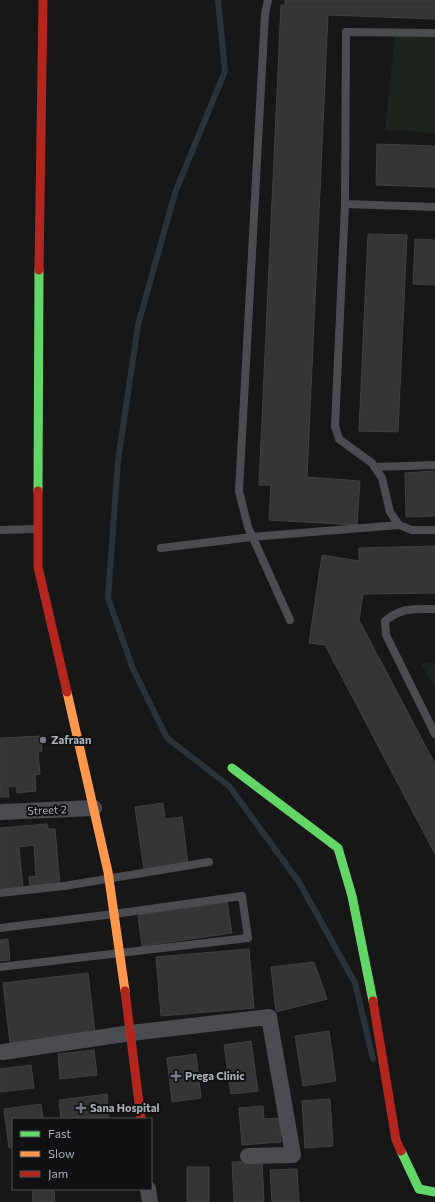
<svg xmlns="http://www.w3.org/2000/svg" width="435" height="1202" viewBox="0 0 435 1202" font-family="Commissioner,sans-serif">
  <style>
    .green { fill: #1d241e }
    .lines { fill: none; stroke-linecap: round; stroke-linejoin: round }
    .stream { stroke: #2a3239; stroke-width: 6 }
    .building { fill: #353536; stroke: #3f4043 }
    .lane { stroke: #4b4c50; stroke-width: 8 }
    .street { stroke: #4b4c50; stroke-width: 16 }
    .fast { stroke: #63d668; stroke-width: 9 }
    .slow { stroke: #ff974d; stroke-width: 9 }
    .jam { stroke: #b3261e; stroke-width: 9 }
    .poi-dot { fill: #757880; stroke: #111113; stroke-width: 1.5 }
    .labels { text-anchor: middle; stroke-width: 4; stroke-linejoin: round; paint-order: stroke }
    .poi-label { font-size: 11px; font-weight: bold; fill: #a8adb8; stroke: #111113; text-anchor: start }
    .street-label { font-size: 11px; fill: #a8adb8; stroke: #111113 }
  </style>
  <rect width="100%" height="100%" fill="#171717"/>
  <g class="green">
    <polygon points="395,35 435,37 435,133 385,130"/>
    <polygon points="421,663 435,663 435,689"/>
  </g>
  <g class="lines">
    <polyline class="stream" points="218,0 225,71 175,193 138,325 118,461 108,598 133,669 167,738 229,786 299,882 355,983 373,1059"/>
  </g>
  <g class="building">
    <polygon points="285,0 435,0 435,19 328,15 307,477 360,481 357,525 269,520 271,485 259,485 281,5 285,5"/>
    <polygon points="377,144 435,146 435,187 376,185"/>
    <polygon points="368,234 407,235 398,432 359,431"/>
    <polygon points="415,239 435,240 435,285 413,284"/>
    <polygon points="434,471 435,516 406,517 405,473"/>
    <polygon points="435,546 435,593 363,594 359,620 435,764 435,854 325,645 309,643 322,555 359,561 359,548"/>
    <polygon points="41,736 42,751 38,752 40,774 35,775 36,791 17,793 16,786 8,787 9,797 0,797 0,738"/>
    <polygon points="163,803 165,819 182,817 188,863 144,870 135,807"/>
    <polygon points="47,824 48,829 55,829 60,885 30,887 29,877 36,876 34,845 19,847 23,888 0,890 0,828"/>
    <polygon points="227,902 232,933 142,946 138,915"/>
    <polygon points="8,939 10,960 0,961 0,940"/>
    <polygon points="249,949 254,1008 161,1016 156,957"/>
    <polygon points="314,962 327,999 276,1012 271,967"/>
    <polygon points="88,973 95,1033 10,1043 3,983"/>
    <polygon points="329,1031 336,1081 303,1086 295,1036"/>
    <polygon points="251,1041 258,1091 231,1094 224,1045"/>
    <polygon points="94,1050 97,1075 60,1079 58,1054"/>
    <polygon points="196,1054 201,1098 172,1102 167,1058"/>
    <polygon points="31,1065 34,1088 0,1092 0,1069"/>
    <polygon points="107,1094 109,1118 61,1119 59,1100"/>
    <polygon points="330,1099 333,1146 305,1148 302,1101"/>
    <polygon points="41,1104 43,1119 13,1119 13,1148 9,1148 4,1109"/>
    <polygon points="263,1106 264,1119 279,1118 281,1142 242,1145 239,1108"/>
    <polygon points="262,1161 264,1201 234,1202 232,1162"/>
    <rect x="187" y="1167" width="22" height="35"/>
    <polygon points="297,1169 299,1202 272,1202 270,1170"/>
    <polygon points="32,1189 54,1189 55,1202 33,1202"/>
  </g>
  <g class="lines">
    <g class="lane">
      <polyline points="268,0 265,14 239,491 248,527 290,620"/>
      <polyline points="435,33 346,32 345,204 435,207"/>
      <polyline points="345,204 335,426 339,439 372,463 382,478 390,512 399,525 412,530 435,530"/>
      <polyline points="375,467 435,465"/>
      <polyline points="0,530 37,529"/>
      <polyline points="161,548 252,537 399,525"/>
      <path d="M435 609C414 609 402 607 385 621L386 635 435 734"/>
      <polyline points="0,893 64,886 209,862"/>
      <polyline points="0,928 114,914 242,896 248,938 0,967"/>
    </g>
    <g class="street">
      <polyline points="0,812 94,808"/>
      <polyline points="3,1052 131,1033 269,1017 293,1155 248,1156"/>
      <polyline points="148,1189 150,1202"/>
    </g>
    <g class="fast">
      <polyline points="38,491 39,270"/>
      <polyline points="232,768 338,848 352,896 373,1001"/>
      <polyline points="401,1151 419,1189 435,1192"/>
    </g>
    <polyline class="slow" points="67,692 108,872 125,991"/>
    <g class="jam">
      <polyline points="39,270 43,0"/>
      <polyline points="38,491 38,567 67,692"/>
      <polyline points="125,991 141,1119"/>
      <polyline points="373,1001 396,1140 401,1151"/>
    </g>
  </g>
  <g class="poi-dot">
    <circle cx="43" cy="740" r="4"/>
    <path d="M174 1070h4v4h4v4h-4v4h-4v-4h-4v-4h4z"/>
    <path d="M79 1102h4v4h4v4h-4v4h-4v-4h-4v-4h4z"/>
  </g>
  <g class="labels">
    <g class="poi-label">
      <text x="51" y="744">Zafraan</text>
      <text x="185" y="1080">Prega Clinic</text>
      <text x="90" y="1112">Sana Hospital</text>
    </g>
    <g class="street-label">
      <text transform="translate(47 810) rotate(-2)" y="4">Street 2</text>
    </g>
  </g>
  <rect x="12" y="1118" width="140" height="72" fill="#111113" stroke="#4d4f55"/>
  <rect x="20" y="1131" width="20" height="6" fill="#63d668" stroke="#4d4f55"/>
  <text x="48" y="1138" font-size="12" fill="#a8adb8">Fast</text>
  <rect x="20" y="1151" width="20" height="6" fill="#ff974d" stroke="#4d4f55"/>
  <text x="48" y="1158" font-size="12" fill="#a8adb8">Slow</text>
  <rect x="20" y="1171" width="20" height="6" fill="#b3261e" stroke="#4d4f55"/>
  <text x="48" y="1178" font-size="12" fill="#a8adb8">Jam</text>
</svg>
